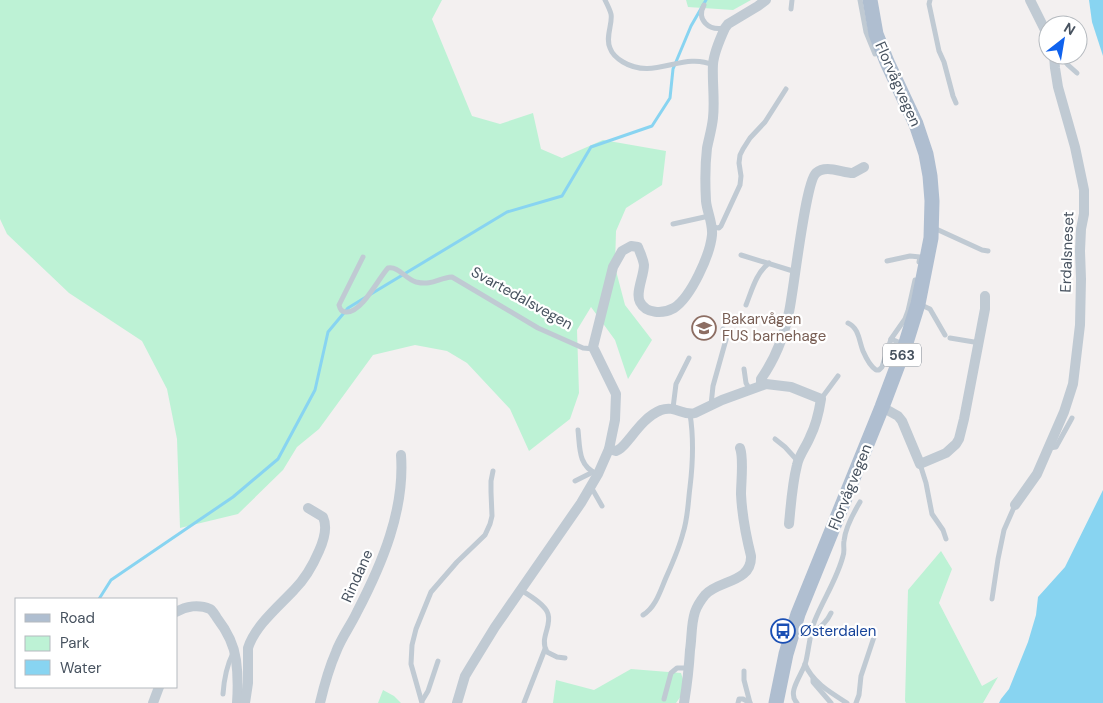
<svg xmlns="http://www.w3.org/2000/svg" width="1103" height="703" viewBox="0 0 1103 703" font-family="'DM Sans',sans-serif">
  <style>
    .green { fill: #bdf2d5 }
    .water { fill: #88d4f1 }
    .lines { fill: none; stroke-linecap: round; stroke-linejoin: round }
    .stream { stroke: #88d4f1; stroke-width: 3 }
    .lane { stroke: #c0cad3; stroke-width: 5 }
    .street { stroke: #c0cad3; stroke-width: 10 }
    .primary { stroke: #afbed0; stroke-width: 15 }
    .labels { text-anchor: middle; stroke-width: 4.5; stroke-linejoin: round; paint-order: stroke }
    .shield { fill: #fff; stroke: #7e868f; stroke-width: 1 }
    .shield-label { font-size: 14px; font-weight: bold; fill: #47525f }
    .street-label { font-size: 15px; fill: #47525f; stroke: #fff }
    .education-label { font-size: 15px; fill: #785e54; stroke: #fff; text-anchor: start }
    .transit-label { font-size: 15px; fill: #164399; stroke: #fff; text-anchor: start }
  </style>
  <rect width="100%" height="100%" fill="#f3f0f0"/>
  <g class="green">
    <polygon points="0,0 442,0 432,19 472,116 500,124 533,113 541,149 562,158 603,140 666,151 662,185 626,208 616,231 615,267 625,305 652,340 628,379 615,340 591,307 577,330 579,393 570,419 529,451 510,409 467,363 447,351 415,345 373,355 319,429 297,447 283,470 238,514 180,528 177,439 167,389 142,341 69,293 7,234 0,219"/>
    <polygon points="686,0 751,0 733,10 688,7"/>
    <polygon points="941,551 952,569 939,603 982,686 998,677 983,703 906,703 905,701 908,590"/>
    <polygon points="631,669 681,673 686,689 676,703 553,703 556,680 594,690"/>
    <polygon points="383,690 394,696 401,703 378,703"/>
  </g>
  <g class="water">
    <polygon points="1089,0 1103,0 1103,56 1092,22"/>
    <polygon points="1103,490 1103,703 999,703 1001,699 1009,689 1028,642 1036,615 1038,597 1065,567"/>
  </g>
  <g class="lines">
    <g class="stream">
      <polyline points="371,294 507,212 562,196 591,147 652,126 670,98 673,69 691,26 706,0"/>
      <polyline points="99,599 111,580 233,497 278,459 315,390 328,332 348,308 366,297"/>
    </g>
    <g class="lane">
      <path d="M605 0C607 4 610 10 611 14 613 23 605 37 610 48 612 54 618 59 623 62 654 81 683 51 713 65"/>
      <polyline points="860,0 866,32 875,54"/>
      <polyline points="930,0 929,4 939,51 944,62 953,96 956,103"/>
      <path d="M704 5C696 20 709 31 724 28"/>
      <polyline points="791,9 792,0"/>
      <polyline points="1060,55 1068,65 1077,73"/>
      <polyline points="673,224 709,216"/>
      <polyline points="712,227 719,228 721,226 740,185 741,176 739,163 740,155 743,149 750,138 765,122 786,89"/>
      <polyline points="934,228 982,250 988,251"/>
      <polyline points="741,255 796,272"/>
      <path d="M363 257 339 305C340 309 341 312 347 312 362 312 378 279 388 268 399 266 405 279 416 282 433 286 438 278 452 277L538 328 583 348 594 349"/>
      <polyline points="887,261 910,256 920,257 919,262"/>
      <polyline points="919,304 930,309 945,335"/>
      <path d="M746 305C752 290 756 273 769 263"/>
      <path d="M848 323C859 328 859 341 863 351 866 358 870 366 876 370H879L882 367 891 339 903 344"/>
      <polyline points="950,338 974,342 979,344"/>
      <polyline points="891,339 905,319 908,311 915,280"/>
      <polyline points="744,369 746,383 750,390"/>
      <polyline points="821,399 838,376"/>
      <polyline points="711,405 713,386 727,336 726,333 723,329"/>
      <polyline points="673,408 676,384 689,358"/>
      <path d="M578 430C580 448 578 466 597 474"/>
      <polyline points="775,439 785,447 795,458 799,457"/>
      <polyline points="1049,448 1056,447 1072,418"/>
      <polyline points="920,464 926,483 932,514 943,530 946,539"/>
      <polyline points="575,481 593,472"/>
      <polyline points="591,487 594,492 602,506"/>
      <path d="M521 590C529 595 546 605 548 614 552 627 539 638 547 652L557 657 565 658"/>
      <polyline points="992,599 998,559 1004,530 1015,505"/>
      <path d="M643 615C655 608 660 592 665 580 672 564 679 549 683 533 688 518 688 502 690 487 693 462 694 439 690 414"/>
      <path d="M796 629 812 633C820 628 827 622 831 613"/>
      <path d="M805 664C812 682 831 693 847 703"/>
      <polyline points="744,671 744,680 750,703"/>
      <polyline points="813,678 813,682 831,703"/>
      <path d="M223 694C224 679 226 667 233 653"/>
      <polyline points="664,699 671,673 677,668 688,668"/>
      <polyline points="422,701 428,691 438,661"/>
      <polyline points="422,703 411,664 412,645 416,629 431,592 457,562 485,535 490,524 492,516 491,492 491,481 493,471"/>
      <polyline points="524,703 545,649"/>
      <polyline points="738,703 739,699 743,699 750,703"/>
      <path d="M797 703C786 692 803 674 806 661 809 648 810 632 815 620 824 598 837 579 843 556 845 551 843 546 844 541 845 529 854 512 860 502"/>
      <polyline points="856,703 859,695 861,676 874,637"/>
    </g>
    <g class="street">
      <polyline points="1030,0 1048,36"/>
      <path d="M761 385V379C775 359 784 337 789 312 794 290 805 183 816 173 826 164 842 173 853 173L864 167"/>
      <polyline points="882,407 898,416 902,421 920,464 946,453 956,444 959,439 964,419 985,309 985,296"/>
      <path d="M609 449 616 451C622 449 625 444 630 438 638 428 648 415 661 410 675 405 683 416 695 413L722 400 766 384 791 387 821 399C819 412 816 425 810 437 806 447 799 455 797 465 792 485 791 504 789 524"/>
      <polyline points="1015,505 1037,474 1064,412 1073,384 1080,325 1081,279 1080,251 1081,229 1084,214 1084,190 1075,147 1058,87 1055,68 1054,55"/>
      <path d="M176 612C186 606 199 604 210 609 213 611 215 615 217 618 227 631 234 644 236 660 238 674 238 689 237 703"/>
      <polyline points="153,703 159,687"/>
      <path d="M245 703 248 683V648C255 626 278 607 294 590 305 579 313 565 319 551 324 540 328 528 323 517L308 508"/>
      <path d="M320 703C324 686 329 668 336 652 341 638 351 625 357 612 382 564 405 510 401 455"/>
      <path d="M457 703 465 676 471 666 495 627 581 503 598 474 609 449 615 420 616 394 593 347 613 267 622 251 631 246 638 247C640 253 643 258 644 265 644 276 635 293 640 302 646 314 663 314 674 308 691 297 710 255 712 235 713 223 707 212 706 201 705 183 705 165 707 148 709 138 712 128 713 118 715 100 712 82 713 64 714 52 720 39 725 28L728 24 758 6 766 0"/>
      <path d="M684 703C687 685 689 668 690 650 692 637 691 624 695 612 697 606 701 600 705 595 718 580 752 583 751 556 746 536 742 515 741 494 741 482 744 458 740 448"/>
    </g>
    <polyline class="primary" points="776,703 786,654 798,614 882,407 905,346 918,304 931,238 932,201 930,176 926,154 916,124 887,62 876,34 870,0"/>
  </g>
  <defs>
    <g id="school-ring" transform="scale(1.25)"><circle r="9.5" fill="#fff" stroke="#8d6e63" stroke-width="1.5"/><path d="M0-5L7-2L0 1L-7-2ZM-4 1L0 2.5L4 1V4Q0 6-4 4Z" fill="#8d6e63"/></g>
    <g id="bus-ring" transform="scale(1.25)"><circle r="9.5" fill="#fff" stroke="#1a4fb4" stroke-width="1.5"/><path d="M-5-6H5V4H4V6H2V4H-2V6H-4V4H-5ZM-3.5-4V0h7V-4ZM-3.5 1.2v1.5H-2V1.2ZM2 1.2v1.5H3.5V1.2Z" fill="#1a4fb4"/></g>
  </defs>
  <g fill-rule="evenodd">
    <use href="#school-ring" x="704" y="328"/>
    <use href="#bus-ring" x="783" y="631"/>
  </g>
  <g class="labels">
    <rect class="shield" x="883" y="343.5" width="38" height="23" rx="4"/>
    <g class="shield-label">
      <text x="902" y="360">563</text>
    </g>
    <g class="street-label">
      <text transform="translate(898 84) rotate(66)" y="5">Florvågvegen</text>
      <text transform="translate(1067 252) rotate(-88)" y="5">Erdalsneset</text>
      <text transform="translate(522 298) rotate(29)" y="5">Svartedalsvegen</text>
      <text transform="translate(850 487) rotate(-68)" y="5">Florvågvegen</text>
      <text transform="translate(357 576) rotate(-66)" y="5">Rindane</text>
    </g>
    <g class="education-label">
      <text x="722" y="324">Bakarvågen<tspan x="722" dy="17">FUS barnehage</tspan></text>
    </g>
    <g class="transit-label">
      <text x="800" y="636">Østerdalen</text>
    </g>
  </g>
  <rect x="15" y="598" width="162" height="90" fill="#ffffff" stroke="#b5babf"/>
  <rect x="25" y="614" width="25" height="8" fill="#afbed0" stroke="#b5babf"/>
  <text x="60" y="623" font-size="15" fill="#47525f">Road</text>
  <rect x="25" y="636" width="25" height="15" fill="#bdf2d5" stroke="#b5babf"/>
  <text x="60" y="648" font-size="15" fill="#47525f">Park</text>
  <rect x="25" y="660" width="25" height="15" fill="#88d4f1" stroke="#b5babf"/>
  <text x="60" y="673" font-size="15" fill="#47525f">Water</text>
  <g transform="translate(1063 40) rotate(31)"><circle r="24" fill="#ffffff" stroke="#b5babf"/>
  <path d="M0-4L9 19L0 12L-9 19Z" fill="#0f62ee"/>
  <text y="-8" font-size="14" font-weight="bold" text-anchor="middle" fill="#47525f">N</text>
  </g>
</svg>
